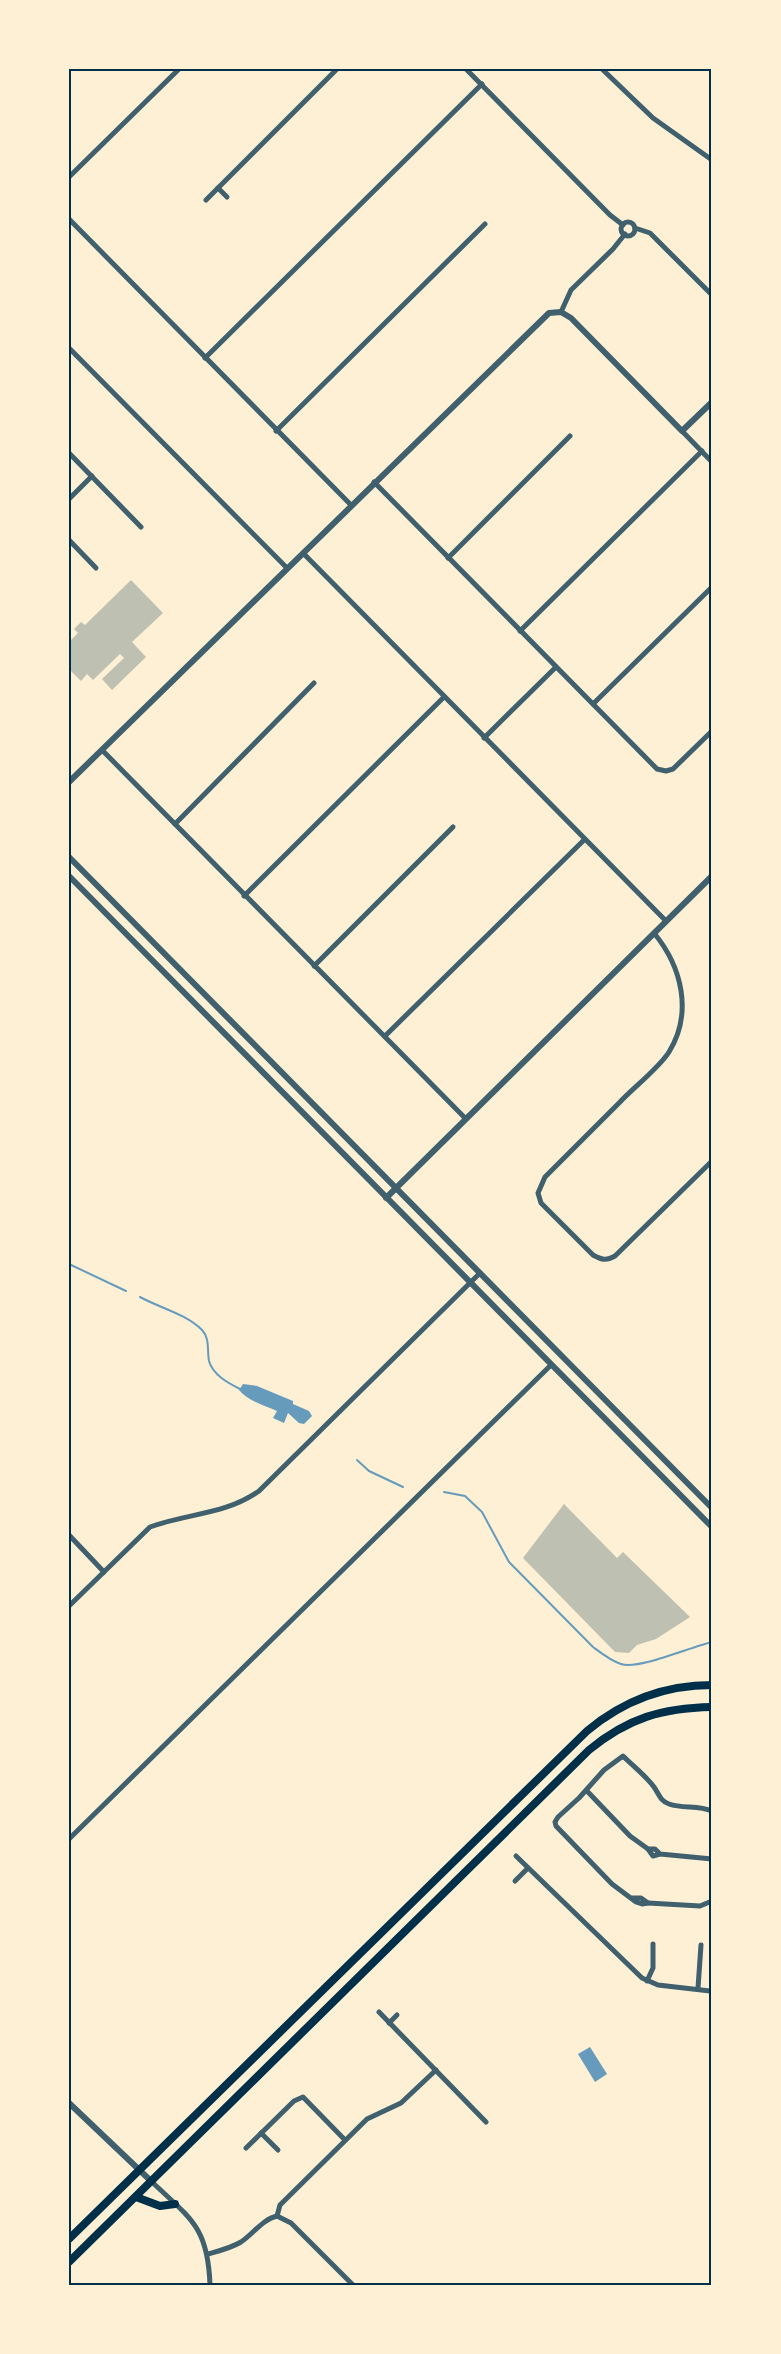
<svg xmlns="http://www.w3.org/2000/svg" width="781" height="2354" viewBox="0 0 781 2354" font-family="'Work Sans',sans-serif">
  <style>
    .water { fill: #669bbc }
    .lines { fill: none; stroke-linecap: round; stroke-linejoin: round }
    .stream { stroke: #669bbc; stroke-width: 2 }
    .building { fill: #bec0b2 }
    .minor { stroke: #3f606c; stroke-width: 5 }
    .tertiary { stroke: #3f606c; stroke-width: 6 }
    .primary { stroke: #003049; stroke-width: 8 }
    .neatline { fill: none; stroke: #003049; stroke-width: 2 }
  </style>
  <rect width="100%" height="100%" fill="#fdf0d5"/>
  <g class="water">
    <path d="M243 1384 257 1386 293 1401V1404L309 1411 312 1416 304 1424 299 1423 288 1413 284 1423 273 1418 277 1411C263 1405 248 1401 239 1390Z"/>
    <polygon points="590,2047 607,2074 595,2082 578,2054"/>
  </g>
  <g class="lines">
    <g class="stream">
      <polyline points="69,1264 126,1291"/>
      <path d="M140 1297C160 1308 186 1314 202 1330 210 1338 207 1351 209 1361 213 1375 228 1383 240 1389"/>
      <polyline points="357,1460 369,1471 403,1487"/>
      <path d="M444 1492 465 1496 482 1512 509 1562 593 1647C601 1653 611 1661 621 1664 639 1670 690 1647 712 1642"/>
    </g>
  </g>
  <g class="building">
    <polygon points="131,580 163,613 132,642 146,657 112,690 102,679 124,658 120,654 93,680 87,674 81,681 69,669 69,642 78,633 74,629 81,622 85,625"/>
    <polygon points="564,1504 617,1558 623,1552 690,1617 656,1639 637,1645 629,1653 615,1652 523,1558"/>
  </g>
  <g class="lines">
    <g class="minor">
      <polyline points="466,69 610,215 623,225"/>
      <polyline points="602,69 653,118 712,160"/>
      <polyline points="69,177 179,69"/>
      <polyline points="218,188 227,197"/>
      <polyline points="206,200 337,69"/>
      <polyline points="69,219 351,505"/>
      <circle cx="628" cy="229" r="7"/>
      <polyline points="635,228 650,233 712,295"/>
      <polyline points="561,312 571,290 613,249 625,234"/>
      <polyline points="69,348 287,568"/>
      <polyline points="205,358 482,84"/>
      <polyline points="276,431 485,224"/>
      <polyline points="682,431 712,462"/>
      <polyline points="69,453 141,527"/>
      <polyline points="374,482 657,769 666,771 673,769 712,731"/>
      <polyline points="69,499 92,476"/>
      <polyline points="69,540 96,568"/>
      <polyline points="303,553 666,921"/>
      <polyline points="448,558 570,436"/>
      <polyline points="520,631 702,451"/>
      <polyline points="593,704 712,587"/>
      <polyline points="484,738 556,667"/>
      <polyline points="102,750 466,1119"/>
      <polyline points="175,824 314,683"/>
      <polyline points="244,896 444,697"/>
      <path d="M654 933C682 967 693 1013 669 1052 659 1068 633 1088 620 1102 595 1127 570 1152 545 1177L538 1193 541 1203 593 1255C602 1260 606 1261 615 1256L712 1161"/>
      <polyline points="314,966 453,827"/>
      <polyline points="385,1036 584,840"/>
      <polyline points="69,1535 104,1572"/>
      <path d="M69 1606 150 1527C188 1513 225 1515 259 1491L479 1274"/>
      <polyline points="587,1791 630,1836 648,1849"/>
      <polyline points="69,1839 551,1365"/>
      <polyline points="660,1854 655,1849 648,1849 653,1856 660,1854 712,1859"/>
      <polyline points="516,1856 642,1978 658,1985 710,1991"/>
      <polyline points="515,1881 528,1868"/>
      <path d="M632 1898H641L648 1903 642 1904 636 1902 612 1884 556 1826 555 1822 558 1817 579 1798 604 1770 623 1756C633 1766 646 1776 654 1787 659 1794 660 1801 669 1804 683 1809 698 1805 712 1811"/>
      <polyline points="648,1903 700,1906 712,1901"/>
      <polyline points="647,1981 653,1968 653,1944"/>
      <polyline points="698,1988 701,1945"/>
      <polyline points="379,2012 486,2122"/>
      <polyline points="389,2023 397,2015"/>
      <polyline points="261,2133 278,2150"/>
      <polyline points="246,2148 294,2101 303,2097 345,2140"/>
      <path d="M152 2182C191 2219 208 2227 210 2285"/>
      <polyline points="277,2216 291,2223 353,2285"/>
      <path d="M208 2254C219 2251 231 2248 241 2242 253 2234 263 2219 277 2216L280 2205 367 2119 401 2103 436 2070"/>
    </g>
    <g class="tertiary">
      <polyline points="69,782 549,313 561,312 571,318 682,431 712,402"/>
      <polyline points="69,857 712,1508"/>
      <polyline points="69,876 712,1527"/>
      <polyline points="386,1198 712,876"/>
      <polyline points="69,2103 152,2182"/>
    </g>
    <g class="primary">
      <polyline points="136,2197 160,2206 175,2204"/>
      <path d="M69 2239 587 1731C624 1700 664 1685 712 1685"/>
      <path d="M69 2262 589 1750C628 1718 662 1708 712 1707"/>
    </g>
  </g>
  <rect width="781" height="2354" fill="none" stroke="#fdf0d5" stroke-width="141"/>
  <rect x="70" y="70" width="640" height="2214" class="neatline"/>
</svg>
